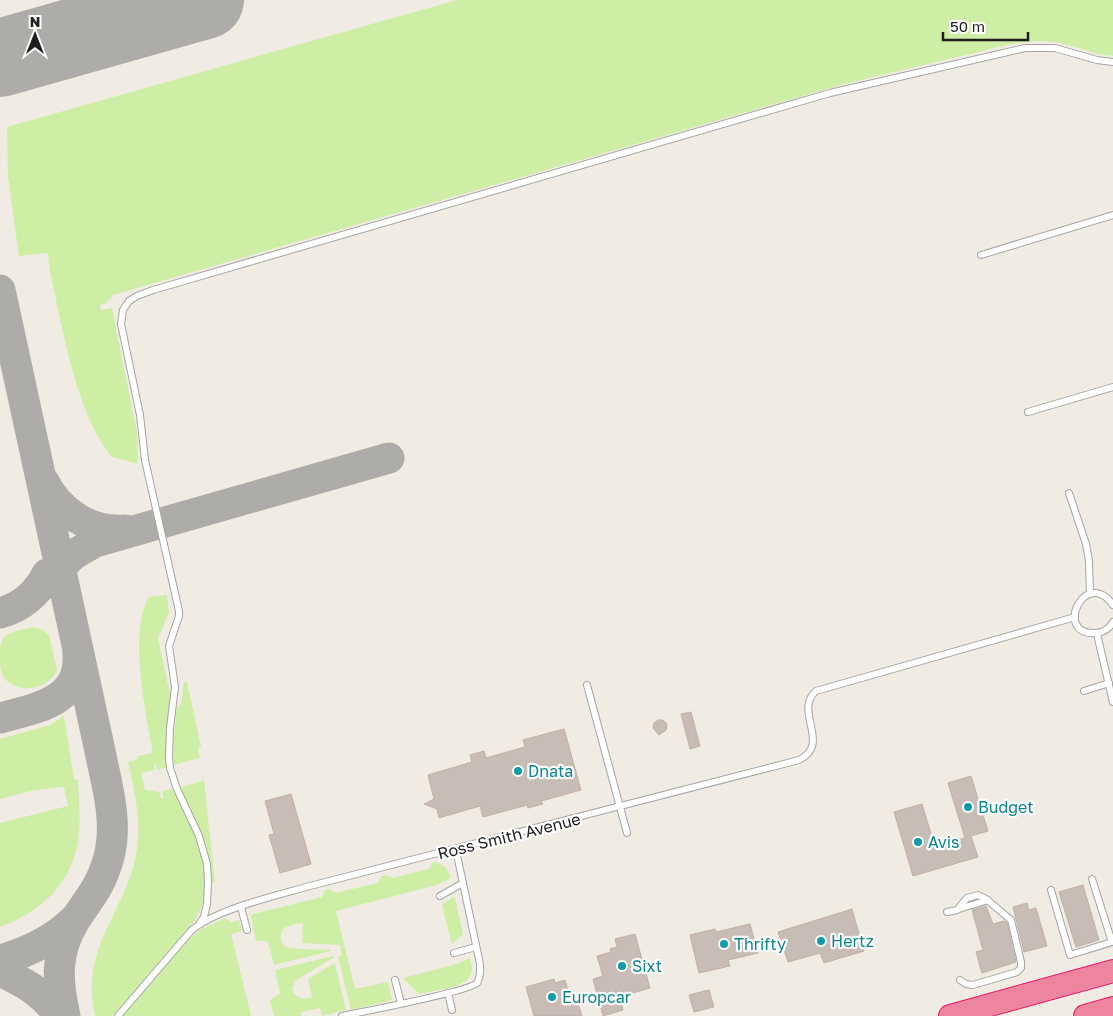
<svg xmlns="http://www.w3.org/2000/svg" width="1113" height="1016" viewBox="0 0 1113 1016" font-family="'Golos Text',sans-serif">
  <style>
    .grass { fill: #ceeea5 }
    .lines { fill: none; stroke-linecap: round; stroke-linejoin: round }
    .taxiway { stroke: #aeaca8; stroke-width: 31 }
    .runway { stroke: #aeaca8; stroke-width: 78 }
    .building { fill: #c8bcb6; stroke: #c2afa4 }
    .lane-casing { stroke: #a5a5a5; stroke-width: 8 }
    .highway-casing { stroke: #e6176d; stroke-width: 24 }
    .lane { stroke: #fff; stroke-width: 6 }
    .highway { stroke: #ed859f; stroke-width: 22 }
    .culture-dot { fill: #0f9aa8; stroke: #fff; stroke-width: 2 }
    .labels { text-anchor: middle; stroke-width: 4.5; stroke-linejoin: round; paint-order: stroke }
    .culture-label { font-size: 16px; fill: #0d838f; stroke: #fff; text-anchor: start }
    .street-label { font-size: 16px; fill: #1e1e1e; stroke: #fff }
  </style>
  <rect width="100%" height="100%" fill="#f0ebe3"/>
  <g class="grass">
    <path d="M457 0H1113V56C1090 55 1069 42 1046 41 1021 40 995 48 971 54 926 64 882 75 837 86L113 295 106 303 100 305 101 310 112 308 137 433 138 464 112 457C76 414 62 326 50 271L48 253 19 256 8 177 7 127Z"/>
    <path d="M167 595 169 613 158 638 171 699 168 767 157 770 156 764 154 765 155 770 141 773 145 790 160 792 161 799 164 798 162 791 174 789C191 824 218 868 201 908 193 927 176 943 162 959 147 978 132 1001 112 1016H95C93 1005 91 993 92 982 94 939 124 904 134 864 143 829 136 796 128 762L138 759V756L153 753C146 715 128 631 149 597Z"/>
    <path d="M34 627 43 630 49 635 57 670C48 692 9 696 1 671 0 666 0 660 0 655 0 647 0 640 7 635 14 630 26 629 34 627Z"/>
    <path d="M184 682H187L201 747 198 748 200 758 174 765C172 745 175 727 177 707H179L181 704Z"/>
    <path d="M64 716 74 779 78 780C79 800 81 821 78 841 72 884 39 913 0 927V823L68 806 64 787 35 790 0 799V739L50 725Z"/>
    <polygon points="204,780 215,884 211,881 210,873 179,788"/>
    <path d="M433 862C443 863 448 869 451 878L437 885 336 911 355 989 388 982 392 1000 351 1010 338 956 342 955 340 945 302 943 303 923C294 925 281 925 281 936 281 941 282 944 286 947 294 950 322 949 331 950V951L274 965 268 941H256L251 917 253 914 322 897 325 890 328 889 335 893 378 883 382 876 386 875 392 878 429 869Z"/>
    <polygon points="453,897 455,898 463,934 452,944 442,905"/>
    <polygon points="225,918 232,922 239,920 242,931 231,934 251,1016 123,1016 189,939 202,929"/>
    <path d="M333 956V958L296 980 292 989C296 1000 303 999 312 997L308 979 335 963 346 1010 322 1016 320 1008 301 1012V1016H274L270 1000 280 994 275 970Z"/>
    <path d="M470 958C471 963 473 969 471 974 467 988 432 991 419 994L403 978 457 964Z"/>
  </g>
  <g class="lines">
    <g class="taxiway">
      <polyline points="0,60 88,34"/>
      <path d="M0 290 100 751C107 786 118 821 109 857 101 886 90 897 75 920 55 953 57 981 65 1016"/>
      <path d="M44 482C59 512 91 533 125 530"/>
      <polyline points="36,591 73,555 95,542 389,458"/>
      <path d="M0 613C22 607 37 594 47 574"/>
      <path d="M0 718C36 708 81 702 78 654"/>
      <path d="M0 960C29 952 54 940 75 919"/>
      <path d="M0 971C24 982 44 993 59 1016"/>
    </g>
    <polyline class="runway" points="0,58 205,0"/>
  </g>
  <g class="building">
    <polygon points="691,712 700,746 690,749 681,714"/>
    <polygon points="658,720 663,720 667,724 666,730 659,735 653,728 654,723"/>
    <polygon points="564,729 581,790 541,801 543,804 528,808 527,805 483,817 480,806 439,818 437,809 424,804 434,799 428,775 472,762 470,755 484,751 486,758 525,747 523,740"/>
    <polygon points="971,776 988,831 971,836 978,857 913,876 894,812 922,804 935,847 965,838 948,783"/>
    <polygon points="291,794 311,864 280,873 269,835 274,834 265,801"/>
    <polygon points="1083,885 1099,940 1076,947 1059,892"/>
    <polygon points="1027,903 1029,910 1036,908 1047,946 1024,952 1013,907"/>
    <polygon points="986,906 993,924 1004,921 1007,923 1016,962 982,973 976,952 983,950 972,910"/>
    <polygon points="852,909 864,951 824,963 820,953 788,962 778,932"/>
    <polygon points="750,924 758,953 728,960 730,966 699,973 690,935 715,929 716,932"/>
    <polygon points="635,934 650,988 619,997 623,1010 603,1016 593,979 603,976 597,956 611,952 610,949 617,947 615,939"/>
    <polygon points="554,979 555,983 565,980 569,994 574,992 582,1016 534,1016 526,987"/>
    <polygon points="709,990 714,1007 694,1012 689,995"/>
  </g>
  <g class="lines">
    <g class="lane-casing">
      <g id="lane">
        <polyline points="981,255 1113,215"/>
        <polyline points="1028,412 1113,387"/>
        <polyline points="1069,493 1086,544 1089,561 1090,594"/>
        <path d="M1113 605C1086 566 1053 634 1094 633 1103 633 1109 629 1113 622"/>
        <polyline points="1097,634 1113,702"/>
        <polyline points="587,685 627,833"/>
        <polyline points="1084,691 1109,683"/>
        <polyline points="1051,890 1070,955 1112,942 1092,879"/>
        <polyline points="440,896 463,883"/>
        <polyline points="241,907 247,930"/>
        <polyline points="959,909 988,900"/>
        <polyline points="947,912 957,910 967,898 978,895 986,899 1011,920 1021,962 1021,968 1017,972 973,985 966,984 960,980"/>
        <polyline points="200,923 204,917 207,904 208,882 207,864 199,836 177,789 170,768 169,757 170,728 175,687 169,646 179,616 179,611 145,460 140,415 121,324 123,310 129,301 137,296 153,290 830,93 1025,48 1055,48 1097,60 1113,62"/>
        <polyline points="454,953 476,947"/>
        <polyline points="395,980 401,1003"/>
        <polyline points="448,993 452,1010"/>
        <path d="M118 1016 190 932C212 910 279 895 310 886L799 760C832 744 793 711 816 691L1075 617"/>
        <path d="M342 1016C361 1012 468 992 477 983 481 977 480 970 480 964L456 850"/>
      </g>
    </g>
    <g class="highway-casing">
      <g id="highway">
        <polyline points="950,1016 1113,971"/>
        <polyline points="1085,1016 1113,1008"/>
      </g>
    </g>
    <use href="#lane" class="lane"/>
    <use href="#highway" class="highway"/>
  </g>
  <g class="culture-dot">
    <circle cx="518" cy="771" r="5"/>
    <circle cx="968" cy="807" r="5"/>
    <circle cx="918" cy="842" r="5"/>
    <circle cx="821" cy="941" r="5"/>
    <circle cx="724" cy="944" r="5"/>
    <circle cx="622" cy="966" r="5"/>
    <circle cx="552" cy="997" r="5"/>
  </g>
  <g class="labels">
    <g class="culture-label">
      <text x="528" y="777">Dnata</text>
      <text x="978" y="813">Budget</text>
      <text x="928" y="848">Avis</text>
      <text x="831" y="947">Hertz</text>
      <text x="734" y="950">Thrifty</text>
      <text x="632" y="972">Sixt</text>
      <text x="562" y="1003">Europcar</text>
    </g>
    <g class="street-label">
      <text transform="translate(509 836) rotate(-14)" y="6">Ross Smith Avenue</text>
    </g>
  </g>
  <g transform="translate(35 35)" stroke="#ffffff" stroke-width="4" paint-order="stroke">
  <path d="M0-4L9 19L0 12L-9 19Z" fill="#1e1e1e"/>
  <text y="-8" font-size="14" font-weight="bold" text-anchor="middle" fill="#1e1e1e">N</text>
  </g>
  <path d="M943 32v8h85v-8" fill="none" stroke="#1e1e1e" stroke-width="2.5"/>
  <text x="950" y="32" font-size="15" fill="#1e1e1e" stroke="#ffffff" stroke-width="4" paint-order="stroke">50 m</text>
</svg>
